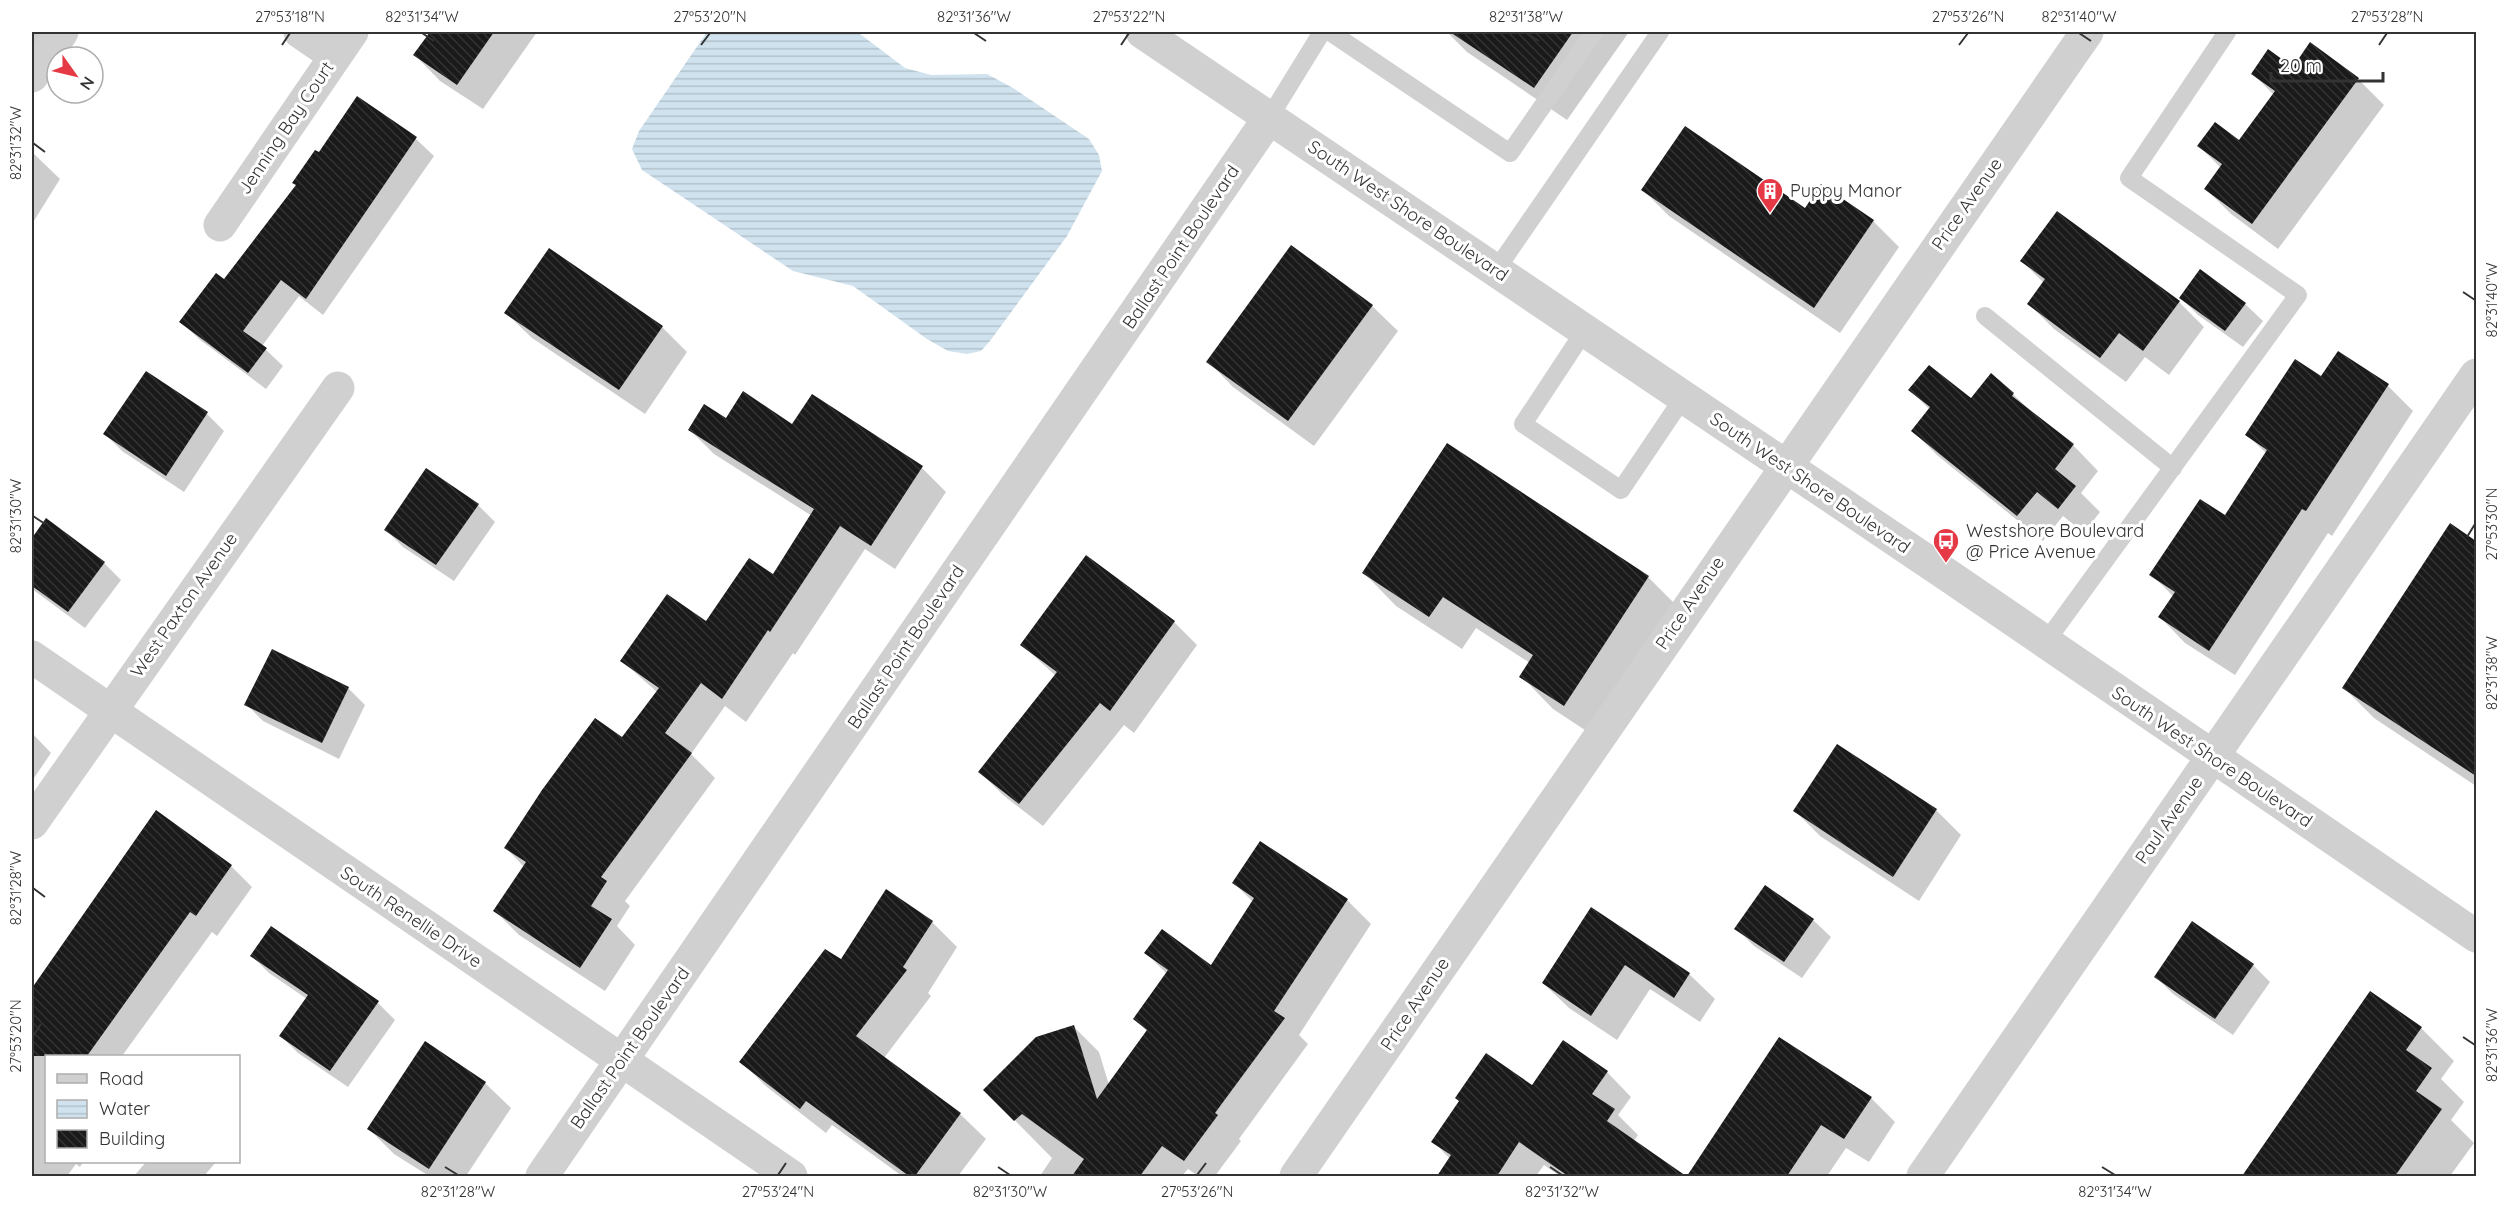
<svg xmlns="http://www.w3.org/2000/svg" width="2508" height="1208" viewBox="0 0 2508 1208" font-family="Quicksand,sans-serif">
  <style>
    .water { fill: url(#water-rules) }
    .shadow { fill: #0003 }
    .building { fill: url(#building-back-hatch) }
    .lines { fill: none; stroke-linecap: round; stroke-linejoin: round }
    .service { stroke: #d0d0d0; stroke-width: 18 }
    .minor { stroke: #d0d0d0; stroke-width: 33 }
    .tertiary { stroke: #d0d0d0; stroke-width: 33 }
    .ticks { fill: none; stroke: #333; stroke-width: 2 }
    .labels { text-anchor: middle; stroke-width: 6; stroke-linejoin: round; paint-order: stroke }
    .street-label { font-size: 18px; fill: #333; stroke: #fff }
    .poi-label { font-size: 18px; fill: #333; stroke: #fff; text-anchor: start }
    .neatline { fill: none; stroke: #333; stroke-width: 2 }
    .ticks-label { font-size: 15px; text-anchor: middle; fill: #333 }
  </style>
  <defs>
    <pattern id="water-rules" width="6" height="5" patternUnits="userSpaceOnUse" patternTransform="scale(1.5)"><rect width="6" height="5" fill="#cfe2ee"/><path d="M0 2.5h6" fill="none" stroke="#b2c2cd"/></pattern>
    <pattern id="building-back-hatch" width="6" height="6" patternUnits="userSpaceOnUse" patternTransform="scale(1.5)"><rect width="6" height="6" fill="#1a1a1a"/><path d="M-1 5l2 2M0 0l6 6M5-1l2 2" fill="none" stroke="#333"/></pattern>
  </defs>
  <rect width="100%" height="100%" fill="#fff"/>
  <polygon class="water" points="707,32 852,32 860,34 905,68 931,75 987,74 1013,88 1089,139 1099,155 1102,171 1067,236 990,341 981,351 967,354 948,351 927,339 853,286 793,271 642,170 632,149 639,131"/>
  <g class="shadow">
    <polygon points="32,32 55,32 32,67"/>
    <polygon points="424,32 537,32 483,109 440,81 415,55 429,36"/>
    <polygon points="1447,32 1629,32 1567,120 1467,52"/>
    <polygon points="2311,44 2358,79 2384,105 2278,249 2231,214 2206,189 2221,168 2199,146 2240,142 2274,95 2253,74 2293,69"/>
    <polygon points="357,98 416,139 434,156 323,315 299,296 262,346 283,366 266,389 199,339 181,322 225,281 319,154"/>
    <polygon points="32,152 60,179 32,224"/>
    <polygon points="1821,186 1873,221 1899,247 1840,333 1669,216 1643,190 1805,210"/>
    <polygon points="2022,261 2179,302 2204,327 2169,375 2145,357 2126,382 2054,329 2029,304 2044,283"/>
    <polygon points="2201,271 2245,304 2263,321 2243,347 2198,315 2181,298"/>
    <polygon points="1372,306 1398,331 1314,446 1233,387 1208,361"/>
    <polygon points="506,313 662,327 687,352 645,414 532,338"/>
    <polygon points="2338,353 2388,386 2413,411 2332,536 2328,533 2235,675 2185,643 2160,617 2174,597 2151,574 2226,517 2267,454 2247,435 2321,378"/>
    <polygon points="1910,390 1972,400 2013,394 2037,417 2073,445 2098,471 2081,493 2100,512 2084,533 2063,516 2043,541 1938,456 1913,431 1930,410"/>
    <polygon points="813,396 922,468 946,492 895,569 865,549 795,655 793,653 746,722 725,706 691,754 715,778 625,901 630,906 617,926 635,945 605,991 519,935 495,911 524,867 506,848 622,740 657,692 622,661 707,623 773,576 812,516 714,454 689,429 727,420 792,426"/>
    <polygon points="207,414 224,431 184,492 122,451 105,434"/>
    <polygon points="1447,445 1648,577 1681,610 1597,738 1553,709 1521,676 1530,663 1476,628 1462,649 1396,606 1364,573"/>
    <polygon points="478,505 495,522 454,581 403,547 386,530"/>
    <polygon points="46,521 104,563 121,580 85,628 32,589 32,540"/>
    <polygon points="2450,525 2476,543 2476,786 2374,718 2343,687"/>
    <polygon points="1174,622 1197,645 1134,733 1124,725 1043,826 1003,795 980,772 1056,676 1022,645"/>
    <polygon points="348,688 365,705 339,759 263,721 246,704"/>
    <polygon points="32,733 51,753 32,781"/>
    <polygon points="1936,810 1961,835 1919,901 1820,836 1795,811"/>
    <polygon points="157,812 231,866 252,887 217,936 212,932 122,1056 46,1056 46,1162 83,1162 80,1167 76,1164 67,1176 32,1176 32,992"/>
    <polygon points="1234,883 1347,900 1371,924 1299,1035 1308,1044 1239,1139 1241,1141 1215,1176 1198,1176 1188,1169 1182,1176 1040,1176 1052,1158 985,1090 1074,1027 1099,1052 1109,1085 1148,1032 1135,1019 1167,974 1146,953 1212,967 1253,902"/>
    <polygon points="1592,909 1689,974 1715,999 1700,1022 1650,989 1617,1040 1569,1008 1543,983"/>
    <polygon points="1813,920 1831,937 1802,978 1754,946 1736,928"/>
    <polygon points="932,922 957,947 928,993 931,996 884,1058 960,1114 986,1139 958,1176 902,1176 832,1125 826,1133 767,1087 741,1062 842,961"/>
    <polygon points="252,956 378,1003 395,1020 348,1087 298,1053 281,1036 307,999 269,973"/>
    <polygon points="2253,965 2270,982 2233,1035 2173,994 2156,977"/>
    <polygon points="2371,993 2421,1028 2454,1061 2441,1079 2464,1102 2451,1120 2474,1143 2450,1176 2243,1176"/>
    <polygon points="1780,1039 1871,1098 1895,1122 1869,1162 1846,1148 1827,1176 1689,1176"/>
    <polygon points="1563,1042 1607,1072 1631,1097 1618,1115 1638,1135 1633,1142 1684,1176 1560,1176 1544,1165 1536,1176 1441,1176 1450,1159 1433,1141 1532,1087"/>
    <polygon points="485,1083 511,1108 466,1176 429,1176 394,1154 369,1129"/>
    <polygon points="146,1162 216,1162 204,1176 134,1176"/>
  </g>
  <g class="building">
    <polygon points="430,32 494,32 457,85 413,55"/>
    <polygon points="1450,32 1573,32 1534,88"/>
    <polygon points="2310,42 2359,78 2252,224 2204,189 2222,164 2197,146 2215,122 2239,140 2275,91 2251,74 2268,49 2293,67"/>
    <polygon points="357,96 417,137 306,299 281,280 243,331 267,348 248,373 179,322 216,273 224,279 296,185 292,183 315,150 319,152"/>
    <polygon points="1685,126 1805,208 1821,184 1874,220 1814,308 1641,190"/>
    <polygon points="2057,211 2180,301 2143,351 2119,333 2100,358 2027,304 2045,279 2020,261"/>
    <polygon points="1291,245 1373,305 1288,421 1206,362"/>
    <polygon points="549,248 663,326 619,390 504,313"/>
    <polygon points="2200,269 2246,303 2225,331 2179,298"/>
    <polygon points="2338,351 2389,384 2306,511 2302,509 2209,651 2158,617 2175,592 2149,575 2200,499 2225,515 2267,450 2245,435 2295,359 2321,376"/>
    <polygon points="1929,365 1971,398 1991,373 2014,393 2012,396 2074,444 2055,469 2076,486 2058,509 2037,492 2017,516 1911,431 1930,407 1908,390"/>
    <polygon points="146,371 208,412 166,476 103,434"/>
    <polygon points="743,391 792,424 812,394 923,466 871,546 840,526 770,632 768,630 722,699 701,683 665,733 692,753 601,877 607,881 591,906 612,919 580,968 493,911 526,862 504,848 542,790 595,718 622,737 659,688 620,661 667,594 706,621 749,558 773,574 814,509 688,430 704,404 726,418"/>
    <polygon points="1447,443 1649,576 1564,706 1519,677 1533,655 1443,597 1429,617 1362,573"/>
    <polygon points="426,468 479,504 436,565 384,530"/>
    <polygon points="46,518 105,562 68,612 32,586 32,538"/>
    <polygon points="2450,523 2476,541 2476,776 2342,688"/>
    <polygon points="1086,555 1175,621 1110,711 1100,703 1019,804 978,772 1057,672 1020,645"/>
    <polygon points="272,649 349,687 322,743 244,705"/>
    <polygon points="1837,744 1937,809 1893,877 1793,811"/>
    <polygon points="156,810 232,865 196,916 190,912 87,1056 32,1056 32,988"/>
    <polygon points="1260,841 1348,899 1274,1011 1285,1018 1215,1113 1218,1115 1184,1161 1162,1146 1140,1176 1072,1176 1084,1159 1022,1114 1014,1121 983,1090 1036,1037 1074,1025 1097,1099 1147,1030 1133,1019 1168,970 1144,953 1162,929 1211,965 1254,898 1232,883"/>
    <polygon points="1765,885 1814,919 1784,962 1734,929"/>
    <polygon points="886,889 933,921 903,967 907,970 856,1036 961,1113 915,1176 909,1176 806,1101 800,1109 739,1062 825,949 841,959"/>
    <polygon points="1591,907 1690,973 1674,998 1625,965 1591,1016 1542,983"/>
    <polygon points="2192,921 2254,964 2215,1019 2154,977"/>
    <polygon points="271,926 379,1001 330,1071 279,1036 308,995 250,956"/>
    <polygon points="2370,991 2422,1027 2406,1050 2432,1068 2416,1091 2442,1109 2395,1176 2242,1176"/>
    <polygon points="1779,1037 1872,1097 1844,1139 1821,1125 1787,1176 1687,1176"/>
    <polygon points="1563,1040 1608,1071 1592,1094 1615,1109 1607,1121 1686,1176 1568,1176 1519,1142 1497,1176 1437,1176 1451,1155 1431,1142 1459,1101 1455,1098 1486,1053 1532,1085"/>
    <polygon points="425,1041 486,1082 429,1169 367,1129"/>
  </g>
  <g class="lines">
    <g class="service">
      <polyline points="1330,32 1510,153 1594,32"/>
      <polyline points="1269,118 1322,32"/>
      <polyline points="1496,270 1660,32"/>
      <polyline points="1985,316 2173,468"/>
      <polyline points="1585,330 1523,424 1621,490 1683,398"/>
      <polyline points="2045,643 2298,295 2129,178 2227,32"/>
    </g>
    <g class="minor">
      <polyline points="300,32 335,56"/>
      <polyline points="32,76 62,32"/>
      <polyline points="220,225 352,32"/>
      <polyline points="32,657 791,1176"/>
      <polyline points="32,823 338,388"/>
      <polyline points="542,1176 1269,118"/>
      <polyline points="1296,1176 2087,32"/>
      <polyline points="1923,1176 2476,375"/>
    </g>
    <polyline class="tertiary" points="1142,32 1949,576 2476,936"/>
  </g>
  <path class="ticks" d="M422 33 434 41M974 33 986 41M1526 33 1539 41M2079 33 2091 41M282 45 290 33M701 45 710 33M1121 45 1129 33M1959 45 1968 33M2379 45 2387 33M33 143 45 152M2463 292 2475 300M33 516 45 524M2467 537 2475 524M2463 664 2475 673M33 888 45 897M33 1036 41 1024M2463 1037 2475 1045M445 1167 458 1175M998 1167 1010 1175M1550 1167 1562 1175M2102 1167 2115 1175M778 1175 786 1163M1197 1175 1206 1163"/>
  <defs>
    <g id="building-pin" transform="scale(1.35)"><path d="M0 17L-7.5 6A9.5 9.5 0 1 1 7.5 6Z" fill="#e63946" stroke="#fff"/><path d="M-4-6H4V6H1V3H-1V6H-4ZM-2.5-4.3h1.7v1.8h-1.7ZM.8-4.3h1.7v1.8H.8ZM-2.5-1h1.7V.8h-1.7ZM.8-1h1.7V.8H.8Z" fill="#fff"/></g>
    <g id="bus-pin" transform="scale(1.35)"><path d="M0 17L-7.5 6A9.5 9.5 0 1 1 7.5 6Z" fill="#e63946" stroke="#fff"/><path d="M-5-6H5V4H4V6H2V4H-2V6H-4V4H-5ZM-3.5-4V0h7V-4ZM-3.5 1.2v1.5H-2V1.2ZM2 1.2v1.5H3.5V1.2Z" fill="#fff"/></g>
  </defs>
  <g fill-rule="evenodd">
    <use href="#building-pin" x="1770" y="191"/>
    <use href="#bus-pin" x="1946" y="541"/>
  </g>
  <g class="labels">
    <g class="street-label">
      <text transform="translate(286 128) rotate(-56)" y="6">Jenning Bay Court</text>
      <text transform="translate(1967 204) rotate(-55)" y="6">Price Avenue</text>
      <text transform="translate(1408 211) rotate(34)" y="6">South West Shore Boulevard</text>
      <text transform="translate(1181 247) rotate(-56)" y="6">Ballast Point Boulevard</text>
      <text transform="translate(1810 483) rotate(34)" y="6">South West Shore Boulevard</text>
      <text transform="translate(1690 603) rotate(-56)" y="6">Price Avenue</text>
      <text transform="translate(184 605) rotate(-55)" y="6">West Paxton Avenue</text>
      <text transform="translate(906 647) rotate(-56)" y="6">Ballast Point Boulevard</text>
      <text transform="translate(2212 757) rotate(34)" y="6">South West Shore Boulevard</text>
      <text transform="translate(2169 820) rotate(-55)" y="6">Paul Avenue</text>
      <text transform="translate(411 917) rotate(34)" y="6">South Renellie Drive</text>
      <text transform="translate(1415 1004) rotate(-56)" y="6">Price Avenue</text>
      <text transform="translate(630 1048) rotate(-55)" y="6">Ballast Point Boulevard</text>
    </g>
    <g class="poi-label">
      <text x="1790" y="197">Puppy Manor</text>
      <text x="1966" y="537">Westshore Boulevard<tspan x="1966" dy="21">@ Price Avenue</tspan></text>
    </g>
  </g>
  <rect width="2508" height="1208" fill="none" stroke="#ffffff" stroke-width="66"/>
  <rect x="45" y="1055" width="195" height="108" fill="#ffffff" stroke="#adadad" stroke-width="1.5"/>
  <rect x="57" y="1074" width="30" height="9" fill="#d0d0d0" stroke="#adadad" stroke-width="1.5"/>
  <text x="99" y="1085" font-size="18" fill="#333333">Road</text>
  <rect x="57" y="1100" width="30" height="18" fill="url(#water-rules)" stroke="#adadad" stroke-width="1.5"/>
  <text x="99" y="1115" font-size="18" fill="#333333">Water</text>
  <rect x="57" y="1130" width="30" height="18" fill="url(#building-back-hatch)" stroke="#adadad" stroke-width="1.5"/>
  <text x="99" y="1145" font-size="18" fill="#333333">Building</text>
  <g transform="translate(75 75) rotate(124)"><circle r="28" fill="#ffffff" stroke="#adadad" stroke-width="1.5"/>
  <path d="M0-4.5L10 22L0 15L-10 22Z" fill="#e63946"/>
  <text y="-9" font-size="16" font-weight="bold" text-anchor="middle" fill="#333333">N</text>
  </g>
  <path d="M2271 72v9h112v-9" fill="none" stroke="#333333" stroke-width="3"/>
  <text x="2280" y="72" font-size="18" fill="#333333" stroke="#ffffff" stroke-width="4.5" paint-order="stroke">20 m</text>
  <rect x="33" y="33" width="2442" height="1142" class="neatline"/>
  <g class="ticks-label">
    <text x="290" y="22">27°53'18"N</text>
    <text x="422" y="22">82°31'34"W</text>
    <text x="710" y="22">27°53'20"N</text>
    <text x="974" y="22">82°31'36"W</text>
    <text x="1129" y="22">27°53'22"N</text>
    <text x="1526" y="22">82°31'38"W</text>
    <text x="1968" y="22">27°53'26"N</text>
    <text x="2079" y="22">82°31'40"W</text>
    <text x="2387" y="22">27°53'28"N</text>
    <text transform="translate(16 143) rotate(-90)" y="5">82°31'32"W</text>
    <text transform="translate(2492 300) rotate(-90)" y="5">82°31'40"W</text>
    <text transform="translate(16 516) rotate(-90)" y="5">82°31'30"W</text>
    <text transform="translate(2492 524) rotate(-90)" y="5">27°53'30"N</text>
    <text transform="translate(2492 673) rotate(-90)" y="5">82°31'38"W</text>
    <text transform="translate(16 888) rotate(-90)" y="5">82°31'28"W</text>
    <text transform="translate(16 1036) rotate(-90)" y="5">27°53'20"N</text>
    <text transform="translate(2492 1045) rotate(-90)" y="5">82°31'36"W</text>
    <text x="458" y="1197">82°31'28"W</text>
    <text x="778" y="1197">27°53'24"N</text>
    <text x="1010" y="1197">82°31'30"W</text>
    <text x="1197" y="1197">27°53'26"N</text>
    <text x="1562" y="1197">82°31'32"W</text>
    <text x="2115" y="1197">82°31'34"W</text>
  </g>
</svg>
